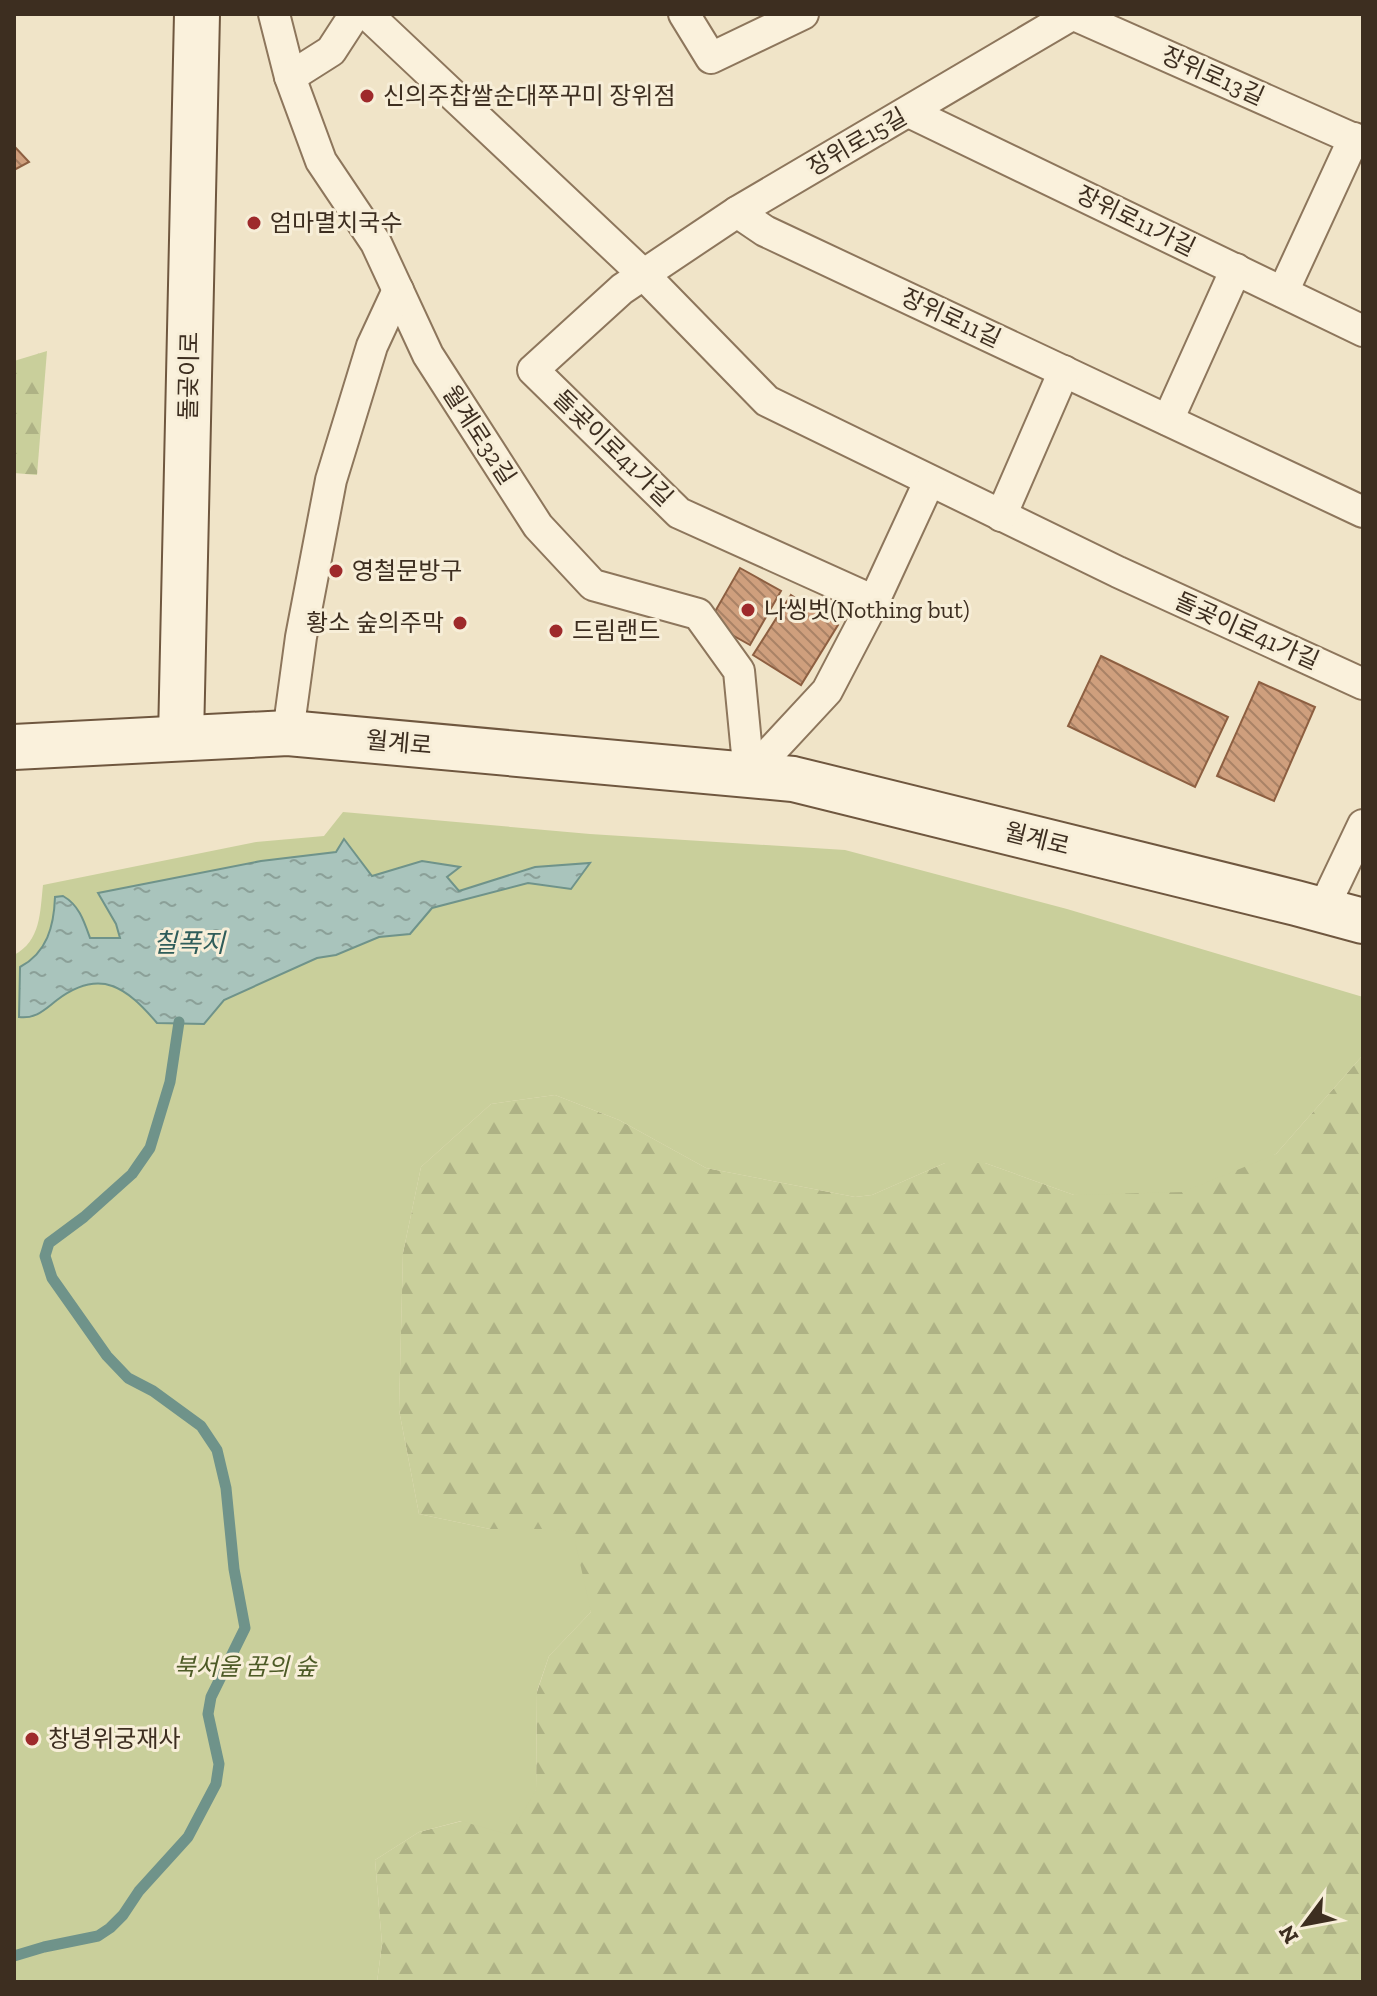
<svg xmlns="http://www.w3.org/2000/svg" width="1377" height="1996" viewBox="0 0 1377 1996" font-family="'Zilla Slab','Noto Sans KR',serif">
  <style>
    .forest { fill: url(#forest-firs) }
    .park { fill: #c9cf9b }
    .water { fill: url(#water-ripples); stroke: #6f938a; stroke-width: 2 }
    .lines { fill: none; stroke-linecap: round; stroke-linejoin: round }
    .stream { stroke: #6f938a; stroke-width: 11 }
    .building { fill: url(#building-back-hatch); stroke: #8d5f41; stroke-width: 2 }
    .minor-casing { stroke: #8d765c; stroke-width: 34 }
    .secondary-casing { stroke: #6f573f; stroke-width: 48 }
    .minor { stroke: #faf1dc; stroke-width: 30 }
    .secondary { stroke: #faf1dc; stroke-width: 44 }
    .poi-dot { fill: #9e2a2b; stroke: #f7eed8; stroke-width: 3 }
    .labels { text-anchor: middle; stroke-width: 6; stroke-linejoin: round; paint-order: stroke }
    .street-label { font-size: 24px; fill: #3d2e20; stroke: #f7eed8 }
    .poi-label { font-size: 24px; fill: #3d2e20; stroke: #f7eed8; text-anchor: start }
    .park-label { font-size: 24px; font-style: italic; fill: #4d5a26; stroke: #f7eed8 }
    .water-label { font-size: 26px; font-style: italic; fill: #2f5d5a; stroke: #f7eed8 }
  </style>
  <defs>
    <pattern id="forest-firs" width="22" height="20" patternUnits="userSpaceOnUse" patternTransform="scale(2)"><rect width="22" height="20" fill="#c9cf9b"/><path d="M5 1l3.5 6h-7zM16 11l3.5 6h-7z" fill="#aeb285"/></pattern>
    <pattern id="water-ripples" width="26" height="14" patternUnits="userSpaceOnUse" patternTransform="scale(2)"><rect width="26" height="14" fill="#a9c4bc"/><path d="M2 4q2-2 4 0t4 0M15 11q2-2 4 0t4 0" fill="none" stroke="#8ba098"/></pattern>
    <pattern id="building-back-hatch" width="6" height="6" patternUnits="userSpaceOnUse" patternTransform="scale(2)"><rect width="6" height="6" fill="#cf9f7d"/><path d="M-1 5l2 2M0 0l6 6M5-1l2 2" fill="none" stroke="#a98266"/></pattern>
  </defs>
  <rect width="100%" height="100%" fill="#f0e4c8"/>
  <g class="forest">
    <polygon points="47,351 37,475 14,473 14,361"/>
    <polygon points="1363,1055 1363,1982 377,1982 382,1944 375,1860 419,1832 462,1821 536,1790 537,1692 549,1656 591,1612 552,1529 490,1529 419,1514 399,1410 403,1253 421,1167 491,1104 555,1095 619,1120 706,1168 855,1197 872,1195 945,1163 985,1163 1074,1195 1276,1154"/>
  </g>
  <path class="park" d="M343 812 590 834 845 850 1067 909 1363 997V1055L1276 1154 1183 1192 1074 1195 985 1163H945L872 1195 855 1197 706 1168 619 1120 555 1095 491 1104 421 1167 403 1253 399 1410 419 1514 490 1529H552L573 1532 591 1612 549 1656 537 1691 536 1790 510 1835 461 1821 419 1832 375 1860 382 1944 377 1982H14V955C41 941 40 912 43 885L256 842 324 836Z"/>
  <path class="water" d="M344 839 372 876 422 861 460 867 447 877 459 891 535 867 590 863 571 889 528 883 432 908 410 934 379 937 336 955 317 958 224 1000 204 1024 157 1023C127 988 101 967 57 1000 44 1010 36 1019 19 1017L20 967C47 953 54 926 55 897L63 896C79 905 84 921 90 938H120L116 924 98 893 261 861 336 852Z"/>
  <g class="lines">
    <polyline class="stream" points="14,1956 44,1947 98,1936 110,1928 123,1915 139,1891 188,1837 216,1784 219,1764 208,1714 211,1697 245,1628 234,1569 226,1488 217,1450 201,1426 153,1391 128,1378 107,1356 52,1278 45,1256 49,1243 84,1217 132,1174 150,1148 170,1082 179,1022"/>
  </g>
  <g class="building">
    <polygon points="14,146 29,162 14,170"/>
    <polygon points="740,568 781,591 750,645 709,622"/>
    <polygon points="791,595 838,625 801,685 753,655"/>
    <polygon points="1101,656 1228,717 1195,787 1068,726"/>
    <polygon points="1259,682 1315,707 1274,801 1217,776"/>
  </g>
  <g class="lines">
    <g class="minor-casing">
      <g id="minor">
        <polyline points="274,14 290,77 321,161 376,243 428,355 538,526 593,585 698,614 739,671 749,775"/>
        <polyline points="367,14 644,275 767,401 1118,572 1363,684"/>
        <polyline points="684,14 711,58 803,14"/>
        <polyline points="1072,14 1363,143"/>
        <polyline points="290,77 331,51 355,14"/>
        <polyline points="909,112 1363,331"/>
        <polyline points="737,212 765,231 1363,512"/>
        <polyline points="1283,292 1354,138"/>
        <polyline points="1168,420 1236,269"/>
        <polyline points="1001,516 1064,371"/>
        <polyline points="874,601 679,513 533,370 622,289 737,212 1073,14"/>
        <polyline points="288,733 301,637 331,480 372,346 398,290"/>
        <polyline points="749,775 827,691 874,601 929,482"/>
        <polyline points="1323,909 1363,825"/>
      </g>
    </g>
    <g class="secondary-casing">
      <g id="secondary">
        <polyline points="181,738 197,14"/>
        <polyline points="14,747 288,733 793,779 1296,903 1363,921"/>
      </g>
    </g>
    <use href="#minor" class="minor"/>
    <use href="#secondary" class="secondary"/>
  </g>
  <g class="poi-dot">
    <circle cx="367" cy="96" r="8"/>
    <circle cx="254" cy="223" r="8"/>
    <circle cx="336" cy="571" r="8"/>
    <circle cx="748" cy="610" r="8"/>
    <circle cx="460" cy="623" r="8"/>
    <circle cx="556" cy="631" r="8"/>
    <circle cx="32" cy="1739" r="8"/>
  </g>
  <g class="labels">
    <g class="street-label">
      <text transform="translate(1213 76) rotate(24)" y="8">장위로13길</text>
      <text transform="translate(857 142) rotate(-30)" y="8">장위로15길</text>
      <text transform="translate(1136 221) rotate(26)" y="8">장위로11가길</text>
      <text transform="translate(951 318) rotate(25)" y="8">장위로11길</text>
      <text transform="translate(189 376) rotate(-89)" y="8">돌곶이로</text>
      <text transform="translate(479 435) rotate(57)" y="8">월계로32길</text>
      <text transform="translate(613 448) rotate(44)" y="8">돌곶이로41가길</text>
      <text transform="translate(1247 631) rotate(24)" y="8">돌곶이로41가길</text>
      <text transform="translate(399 743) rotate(5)" y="8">월계로</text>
      <text transform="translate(1037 839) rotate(14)" y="8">월계로</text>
    </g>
    <g class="poi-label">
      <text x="383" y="104">신의주찹쌀순대쭈꾸미 장위점</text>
      <text x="270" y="231">엄마멸치국수</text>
      <text x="352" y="579">영철문방구</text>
      <text x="764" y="618">나씽벗(Nothing but)</text>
      <text x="444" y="631" text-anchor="end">황소 숲의주막</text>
      <text x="572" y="639">드림랜드</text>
      <text x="48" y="1747">창녕위궁재사</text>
    </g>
    <g class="park-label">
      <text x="245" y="1675">북서울 꿈의 숲</text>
    </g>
    <g class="water-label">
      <text x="189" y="952">칠폭지</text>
    </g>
  </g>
  <rect width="1377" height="1996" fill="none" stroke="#3d2e20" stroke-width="32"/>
  <g transform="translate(1305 1924) rotate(238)" stroke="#f7eed8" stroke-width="6" paint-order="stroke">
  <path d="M0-6L14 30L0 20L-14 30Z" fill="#3d2e20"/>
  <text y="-12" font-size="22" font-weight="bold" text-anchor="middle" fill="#3d2e20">N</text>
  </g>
</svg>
